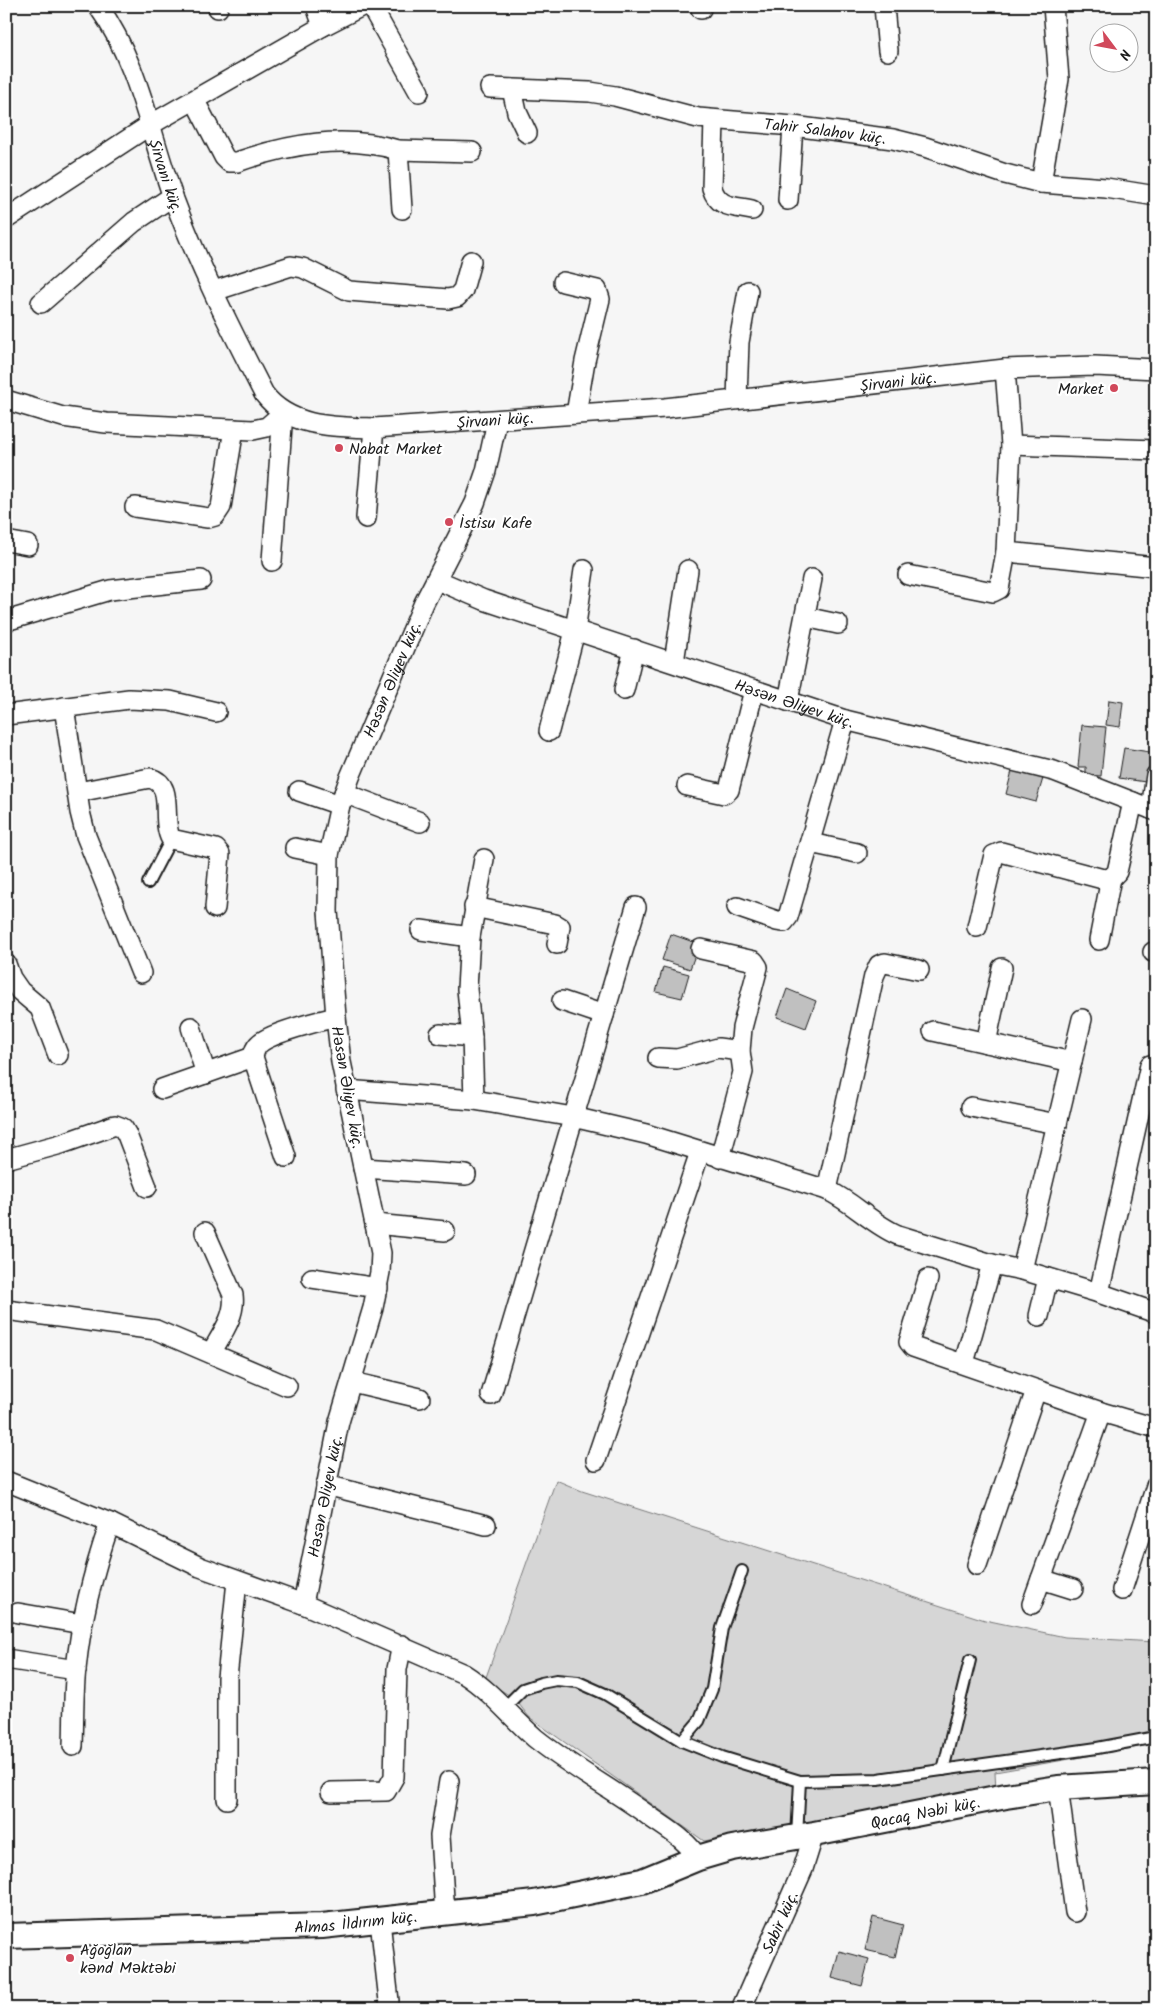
<svg xmlns="http://www.w3.org/2000/svg" width="1162" height="2015" viewBox="0 0 1162 2015" font-family="Kalam,sans-serif">
  <style>
    .green { fill: #d6d6d6; stroke: #797979 }
    .building { fill: #c0c0c0; stroke: #1c1c1c }
    .lines { fill: none; stroke-linecap: round; stroke-linejoin: round }
    .service-casing { stroke: #1c1c1c; stroke-width: 14 }
    .minor-casing { stroke: #1c1c1c; stroke-width: 22 }
    .tertiary-casing { stroke: #1c1c1c; stroke-width: 28 }
    .service { stroke: #fff; stroke-width: 10 }
    .minor { stroke: #fff; stroke-width: 19 }
    .tertiary { stroke: #fff; stroke-width: 24 }
    .poi-dot { fill: #d1495b; stroke: #fff; stroke-width: 2 }
    .labels { text-anchor: middle; stroke-width: 4.5; stroke-linejoin: round; paint-order: stroke }
    .street-label { font-size: 16px; fill: #1c1c1c; stroke: #fff }
    .poi-label { font-size: 16px; fill: #1c1c1c; stroke: #fff; text-anchor: start }
  </style>
  <rect width="100%" height="100%" fill="#f6f6f6"/>
  <filter id="ink" filterUnits="userSpaceOnUse"><feTurbulence type="fractalNoise" baseFrequency=".02" numOctaves="2"/><feDisplacementMap in="SourceGraphic" scale="10" xChannelSelector="R" yChannelSelector="G"/><feConvolveMatrix kernelMatrix="1 2 1 2 8 2 1 2 1" color-interpolation-filters="sRGB"/></filter>
  <g filter="url(#ink)">
    <polygon class="green" points="556,1480 582,1491 985,1620 1065,1637 1156,1642 1156,1744 995,1772 996,1790 704,1841 529,1717 515,1699 485,1680"/>
    <g class="building">
      <polygon points="1109,700 1123,702 1120,727 1106,725"/>
      <polygon points="1082,725 1106,727 1101,776 1086,775 1086,767 1078,767"/>
      <polygon points="1124,748 1156,753 1152,783 1119,778"/>
      <polygon points="1013,767 1044,775 1036,802 1006,794"/>
      <polygon points="671,934 699,944 690,969 662,960"/>
      <polygon points="663,967 689,974 682,998 656,992"/>
      <polygon points="787,989 816,1001 806,1028 777,1017"/>
      <polygon points="873,1917 903,1925 895,1957 865,1950"/>
      <polygon points="839,1951 869,1959 862,1986 832,1978"/>
    </g>
    <g class="lines">
      <g class="service-casing">
        <g id="service">
          <polyline points="148,883 171,839"/>
          <polyline points="503,1709 523,1689 541,1683 556,1680 578,1682 605,1694 682,1741 722,1757 800,1781 878,1779 1097,1748 1156,1737"/>
          <polyline points="682,1741 699,1721 712,1689 722,1628 742,1571"/>
          <polyline points="943,1770 970,1660"/>
          <polyline points="797,1837 800,1781"/>
        </g>
      </g>
      <g class="minor-casing">
        <g id="minor">
          <path id="s1" d="M98 6C138 61 150 133 173 197 198 264 231 330 264 394 290 428 335 427 374 428L665 408 1005 369 1095 366 1156 369"/>
          <polyline points="218,6 218,8"/>
          <polyline points="316,6 323,26"/>
          <polyline points="371,6 419,92"/>
          <polyline points="701,6 701,9"/>
          <polyline points="884,6 888,51"/>
          <path id="s2" d="M490 88 590 92 615 96 698 118 793 126 893 139 925 147 1005 174 1041 183 1106 188 1156 196"/>
          <polyline points="512,89 517,112 527,133"/>
          <path d="M195 101 224 157 229 162H237C289 144 344 134 398 150L402 209"/>
          <path d="M714 120 712 188C718 208 733 206 752 210"/>
          <polyline points="398,150 472,152"/>
          <polyline points="1041,183 1059,79 1053,6"/>
          <polyline points="788,200 793,126"/>
          <polyline points="6,219 150,125 323,26 362,6"/>
          <polyline points="563,282 597,290 600,299 585,361 576,414"/>
          <polyline points="214,291 291,266 303,268 349,291 448,299 457,297 463,290 471,261"/>
          <polyline points="41,303 134,222 173,196"/>
          <polyline points="1005,369 1011,445 1006,552 1156,567"/>
          <polyline points="737,399 739,342 748,291"/>
          <polyline points="6,400 63,417 106,423 253,430 267,427 283,413"/>
          <polyline points="1011,445 1156,450"/>
          <polyline points="135,507 208,518 215,516 221,507 234,429"/>
          <polyline points="366,518 374,428"/>
          <polyline points="6,541 28,545"/>
          <polyline points="272,561 283,413"/>
          <polyline points="908,575 993,592 999,589 1006,552"/>
          <path id="s3" d="M437 580 484 600 845 720 1054 771 1156 811"/>
          <polyline points="805,617 838,624"/>
          <polyline points="6,621 110,590 201,580"/>
          <polyline points="674,662 688,570"/>
          <polyline points="624,690 634,649"/>
          <polyline points="788,701 812,579"/>
          <polyline points="64,707 80,812 86,836 141,973"/>
          <polyline points="6,715 129,699 170,701 216,712"/>
          <polyline points="549,731 575,631 584,570"/>
          <polyline points="687,786 724,794 729,790 754,690"/>
          <polyline points="299,791 340,805"/>
          <path d="M78 792 150 778C176 785 160 819 171 839L216 849 220 854 215 908"/>
          <polyline points="344,793 420,822"/>
          <polyline points="1151,809 1156,775"/>
          <polyline points="810,843 857,853"/>
          <polyline points="295,848 329,855"/>
          <polyline points="474,907 555,924 560,927 557,944"/>
          <polyline points="737,907 777,921 784,922 788,917 845,720"/>
          <polyline points="977,927 994,855 1001,852 1103,879 1111,878 1117,872 1133,802"/>
          <polyline points="421,930 470,937"/>
          <polyline points="1099,940 1111,878"/>
          <polyline points="701,949 754,961 758,967 742,1028 740,1051 743,1072 720,1158"/>
          <polyline points="1153,952 1156,953"/>
          <polyline points="6,964 11,978 20,991 40,1008 58,1055"/>
          <polyline points="562,1001 604,1015"/>
          <polyline points="191,1027 206,1074"/>
          <polyline points="933,1031 1072,1062"/>
          <polyline points="440,1034 472,1037"/>
          <polyline points="986,1043 1002,968"/>
          <polyline points="658,1058 677,1059 718,1048 740,1051"/>
          <polyline points="162,1089 253,1057"/>
          <path d="M346 1090 474 1100 573 1117 646 1134 827 1190C853 1202 872 1224 898 1235L992 1264 1022 1270 1099 1293 1156 1313"/>
          <polyline points="474,1100 472,1037 467,989 470,937 484,859"/>
          <polyline points="971,1107 1057,1124"/>
          <path d="M286 1157 253 1057C254 1052 255 1047 260 1043 272 1033 319 1021 336 1017"/>
          <polyline points="6,1159 61,1144 115,1125 123,1128 127,1135 147,1187"/>
          <polyline points="363,1168 466,1175"/>
          <polyline points="827,1190 874,976 879,965 885,963 919,970"/>
          <polyline points="375,1224 445,1231"/>
          <path d="M205 1232 233 1295C236 1316 221 1335 211 1353"/>
          <polyline points="1022,1270 1082,1019"/>
          <polyline points="312,1278 378,1288"/>
          <polyline points="928,1279 909,1342 913,1347 1101,1412 1156,1428"/>
          <polyline points="1099,1293 1150,1065"/>
          <polyline points="6,1310 156,1330 287,1386"/>
          <polyline points="1039,1316 1048,1278"/>
          <polyline points="964,1363 992,1264"/>
          <polyline points="352,1382 420,1398"/>
          <polyline points="491,1395 636,907"/>
          <polyline points="596,1460 700,1152"/>
          <path d="M6 1481 110 1523 200 1567 303 1604 464 1674C491 1691 511 1717 535 1738 571 1767 612 1789 649 1816 667 1829 686 1839 698 1858"/>
          <polyline points="326,1485 486,1525"/>
          <polyline points="977,1565 1036,1390"/>
          <polyline points="1041,1579 1073,1589"/>
          <polyline points="1122,1590 1156,1486"/>
          <path id="s4" d="M303 1604 339 1422 373 1308 380 1272 381 1253 341 1062 336 1017 328 911 329 855 340 805 350 777 424 603 475 503 486 471 497 421"/>
          <polyline points="1032,1604 1101,1412"/>
          <polyline points="18,1613 82,1624"/>
          <polyline points="6,1659 76,1670"/>
          <path d="M73 1746C74 1720 73 1694 76 1669 81 1619 94 1569 110 1523"/>
          <polyline points="1058,1788 1075,1912"/>
          <polyline points="331,1792 386,1791 394,1777 397,1669 402,1645"/>
          <polyline points="227,1799 227,1678 237,1581"/>
          <polyline points="445,1914 440,1836 449,1781"/>
          <polyline points="380,1921 389,2001"/>
          <path id="s5" d="M741 2009 803 1869 814 1834"/>
        </g>
      </g>
      <g class="tertiary-casing">
        <g id="tertiary">
          <path id="s6" d="M6 1936 322 1926 534 1903 642 1881 698 1858 732 1848 814 1834 1006 1796 1058 1788 1156 1782"/>
        </g>
      </g>
      <use href="#service" class="service"/>
      <use href="#minor" class="minor"/>
      <use href="#tertiary" class="tertiary"/>
    </g>
  </g>
  <g class="poi-dot">
    <circle cx="1114" cy="388" r="5"/>
    <circle cx="339" cy="448" r="5"/>
    <circle cx="449" cy="522" r="5"/>
    <circle cx="70" cy="1958" r="5"/>
  </g>
  <g class="labels">
    <g class="street-label">
      <text dy="6" stroke="none"><textPath href="#s2" startOffset="339">Tahir Salahov küç.</textPath></text>
      <text dy="6" stroke="none"><textPath href="#s1" startOffset="184">Şirvani küç.</textPath></text>
      <text dy="6" stroke="none"><textPath href="#s1" startOffset="1069">Şirvani küç.</textPath></text>
      <text dy="6" stroke="none"><textPath href="#s1" startOffset="664">Şirvani küç.</textPath></text>
      <text dy="6" stroke="none"><textPath href="#s4" startOffset="950">Həsən Əliyev küç.</textPath></text>
      <text dy="6" stroke="none"><textPath href="#s3" startOffset="378">Həsən Əliyev küç.</textPath></text>
      <text transform="translate(348 1087) rotate(80)" y="6">Həsən Əliyev küç.</text>
      <text dy="6" stroke="none"><textPath href="#s4" startOffset="110">Həsən Əliyev küç.</textPath></text>
      <text dy="6" stroke="none"><textPath href="#s6" startOffset="932">Qacaq Nəbi küç.</textPath></text>
      <text dy="6" stroke="none"><textPath href="#s6" startOffset="350">Almas İldırım küç.</textPath></text>
      <text dy="6" stroke="none"><textPath href="#s5" startOffset="95">Sabir küç.</textPath></text>
    </g>
    <g class="poi-label">
      <text x="1104" y="394" text-anchor="end">Market</text>
      <text x="349" y="454">Nabat Market</text>
      <text x="459" y="528">İstisu Kafe</text>
      <text x="80" y="1955">Ağoğlan<tspan x="80" dy="18">kənd Məktəbi</tspan></text>
    </g>
  </g>
  <rect width="1162" height="2015" fill="none" stroke="#fff" stroke-width="25"/>
  <rect x="12" y="12" width="1137" height="1990" fill="none" stroke="#1c1c1c" stroke-width="2" filter="url(#ink)"/>
  <g transform="translate(1114 48) rotate(122)"><circle r="24" fill="#ffffff" stroke="#a4a4a4"/>
  <path d="M0-4L9 19L0 12L-9 19Z" fill="#d1495b"/>
  <text y="-8" font-size="14" font-weight="bold" text-anchor="middle" fill="#1c1c1c">N</text>
  </g>
</svg>
